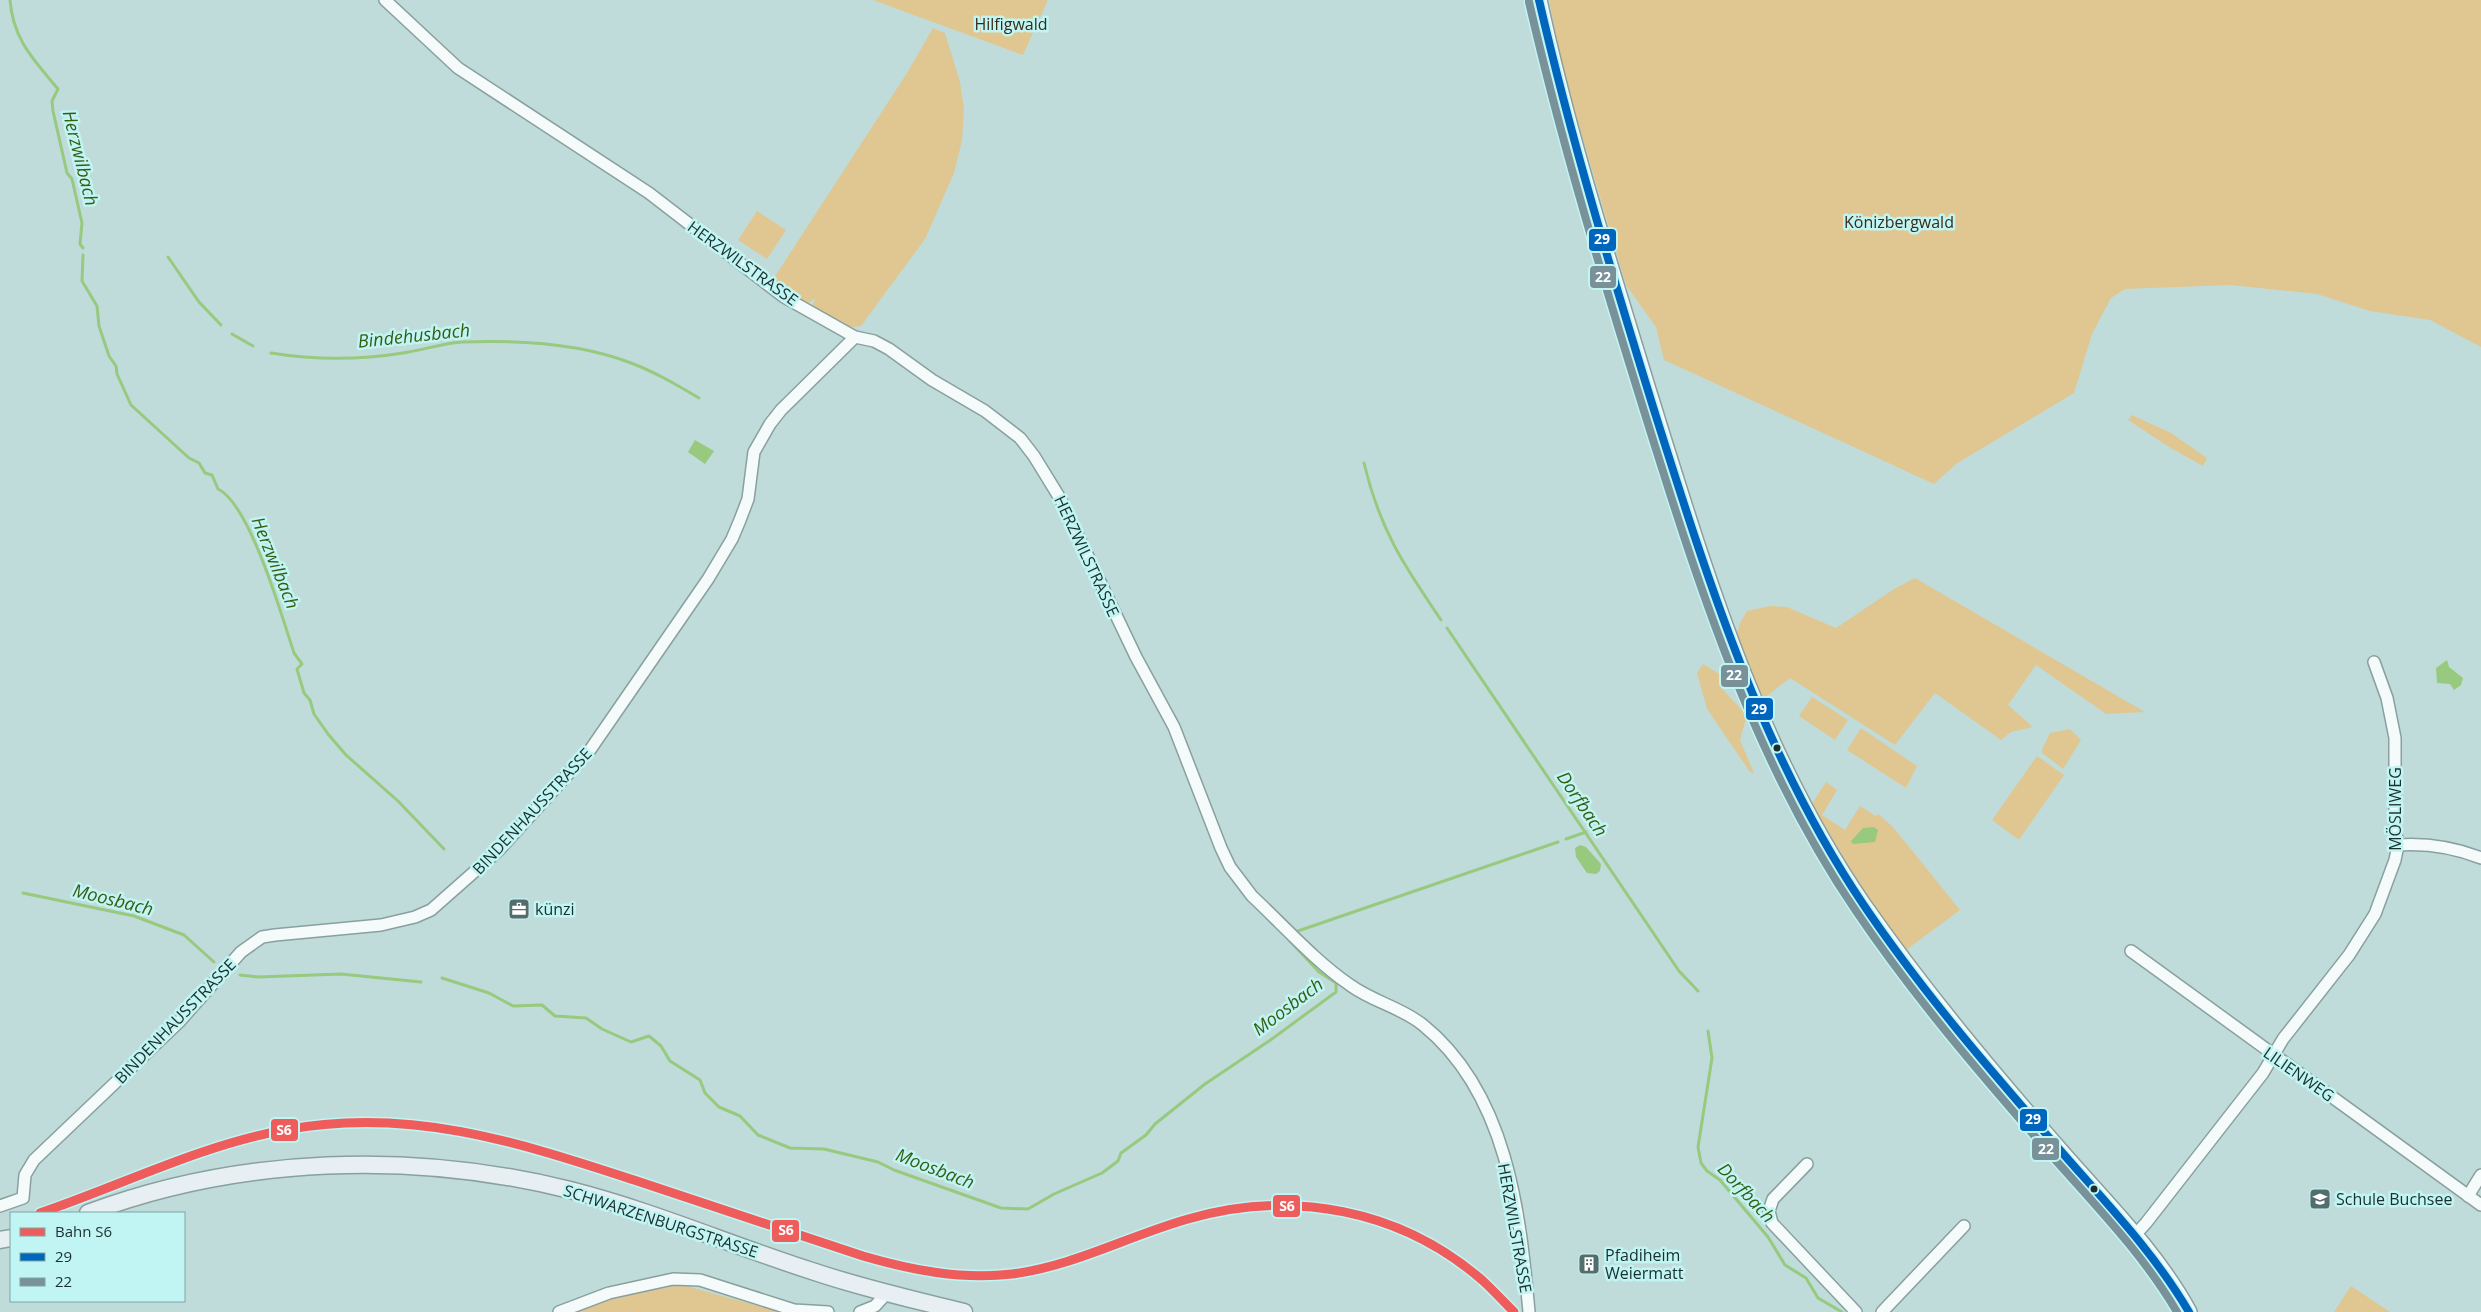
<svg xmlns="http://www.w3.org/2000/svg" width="2481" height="1312" viewBox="0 0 2481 1312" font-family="'Open Sans',sans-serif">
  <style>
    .green { fill: #e0c791 }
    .water { fill: #97c97e }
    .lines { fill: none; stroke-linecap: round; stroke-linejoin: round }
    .stream { stroke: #97c97e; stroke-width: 3 }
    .minor-casing { stroke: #89a09e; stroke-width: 14 }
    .tertiary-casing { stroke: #89a09e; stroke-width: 18 }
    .secondary-casing { stroke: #89a09e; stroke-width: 19 }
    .minor { stroke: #f5fafa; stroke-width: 11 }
    .tertiary { stroke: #f5fafa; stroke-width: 15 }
    .secondary { stroke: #e7eff2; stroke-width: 16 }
    .bus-1-casing { stroke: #c0f5f3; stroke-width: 11 }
    .bus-2-casing { stroke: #c0f5f3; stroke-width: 11 }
    .bus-1 { stroke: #0065bd; stroke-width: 8 }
    .bus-2 { stroke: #79929a; stroke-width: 8 }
    .rail-1-casing { stroke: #c0f5f3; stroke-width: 12 }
    .rail-1 { stroke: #ee5c5b; stroke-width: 9 }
    .bus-dot { fill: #1a2f2e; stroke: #c0f5f3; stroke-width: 2 }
    .labels { text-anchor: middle; stroke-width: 5; stroke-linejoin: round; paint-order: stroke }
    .park-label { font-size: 16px; fill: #392b19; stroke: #c0f5f3 }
    .street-label { font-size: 16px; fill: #1a2f2e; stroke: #c0f5f3 }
    .poi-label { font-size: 16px; fill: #1a2f2e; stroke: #c0f5f3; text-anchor: start }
    .water-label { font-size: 18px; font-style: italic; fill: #375c13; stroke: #c0f5f3 }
    .line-badge { stroke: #c0f5f3; stroke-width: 2 }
    .badge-label { font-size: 14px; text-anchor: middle; font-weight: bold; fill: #fff }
  </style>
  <rect width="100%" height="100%" fill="#bfdcdb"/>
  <g class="green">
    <polygon points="873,0 1048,0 1023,55"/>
    <polygon points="1549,0 2481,0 2481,347 2430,320 2370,311 2317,294 2230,285 2125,289 2111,298 2092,334 2074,393 1956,464 1934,484 1664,360 1656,327 1626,285 1564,75"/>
    <polygon points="933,28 945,33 960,82 964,109 962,141 954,173 925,239 861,326 848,328 812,307 815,298 806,305 772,281 907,73"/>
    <polygon points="757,211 786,230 767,259 738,240"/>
    <polygon points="2132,415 2171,433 2207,458 2203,466 2169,447 2128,420"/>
    <polygon points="1915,578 2145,712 2106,714 2036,665 2008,705 2033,727 2011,732 2001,740 1935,693 1895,745 1790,678 1762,700 1736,636 1740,623 1747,611 1770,606 1787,607 1836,628 1894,589"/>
    <polygon points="1703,664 1721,675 1721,688 1747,715 1740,740 1754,773 1750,772 1707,709 1697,673"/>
    <polygon points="1812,697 1848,720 1835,740 1799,716"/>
    <polygon points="1861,728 1917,766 1906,788 1847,750"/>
    <polygon points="2070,729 2081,740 2063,769 2041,752 2050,733"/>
    <polygon points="2037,756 2064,775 2019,840 1992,820"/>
    <polygon points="1826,782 1837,790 1822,815 1845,830 1860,806 1876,816 1878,814 1893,827 1960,910 1906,950 1867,897 1812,804"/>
    <polygon points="679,1284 780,1312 571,1312 586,1305"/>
    <polygon points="2351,1286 2390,1312 2334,1312"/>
  </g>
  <g class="water">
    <polygon points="695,440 714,451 705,464 688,452"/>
    <polygon points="2447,660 2449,667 2463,678 2461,685 2454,690 2450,684 2437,683 2436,668"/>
    <polygon points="1874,827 1878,830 1875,842 1853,844 1851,841 1863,828"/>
    <polygon points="1580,845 1586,847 1601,864 1600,871 1596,874 1587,873 1576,857 1575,848"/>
  </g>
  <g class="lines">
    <g class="stream">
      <path d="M10 0C13 40 34 60 58 89L52 101 53 111 67 173 72 179 82 223 80 244 83 248"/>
      <path d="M83 255 82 281 97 306 99 326 109 356 116 366 117 374 131 405 189 458 199 463 205 473 212 475 218 489C250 504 282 617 294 653L302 664 297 669 304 693 310 700 314 714 328 734 346 755 398 801 444 849"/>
      <polyline points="168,257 199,302 221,325"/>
      <polyline points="232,334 253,346"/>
      <path d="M271 353C314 360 360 360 403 353 423 350 443 343 463 342 517 340 580 343 631 363 655 372 677 385 699 398"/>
      <path d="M1364 463C1380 530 1403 564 1441 620"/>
      <polyline points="1447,628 1679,971 1698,991"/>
      <polyline points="1566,839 1586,832"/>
      <polyline points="23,893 134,916 184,935 214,962"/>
      <polyline points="1295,932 1558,842"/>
      <polyline points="240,975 258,977 341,974 421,982"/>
      <polyline points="442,978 489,993 513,1006 542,1005 555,1016 586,1018 602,1029 631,1042 649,1036 661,1046 670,1061 700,1080 705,1093 719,1107 740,1116 758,1135 790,1148 824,1149 878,1162 894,1170 1001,1208 1028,1209 1054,1194 1102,1173 1118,1161 1121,1153 1146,1135 1155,1124 1205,1084 1269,1041 1336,992 1336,983 1319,972 1289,940"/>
      <polyline points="1708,1031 1712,1058 1698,1147 1701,1163 1707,1171 1720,1180 1768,1237 1785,1265 1806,1278 1818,1298 1842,1312"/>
    </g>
    <g class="minor-casing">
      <g id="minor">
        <path d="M385 0 458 68 649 193 784 297 855 337 874 341 889 349 932 380 985 411 1020 438 1034 456 1061 500 1136 657 1174 727 1221 848 1230 867 1252 896C1284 926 1315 961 1350 985 1373 1002 1401 1007 1423 1025 1507 1093 1520 1212 1529 1312"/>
        <path d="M2398 845C2428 843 2453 847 2481 858"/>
        <polyline points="2131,951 2481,1205"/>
        <polyline points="1807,1164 1773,1199 1769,1211 1772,1223 1856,1312"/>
        <polyline points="2468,1196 2481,1175"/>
        <polyline points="0,1206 23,1198 25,1175 34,1160 179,1022 241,952 262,937 275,935 381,925 415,917 431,910 499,850 590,750 708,579 732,539 740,520 748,499 754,452 770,424 781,410 855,337"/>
        <polyline points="2135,1235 2146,1223 2263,1073 2283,1039 2349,955 2375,914 2395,860 2398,845 2395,829 2395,738 2387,698 2374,662"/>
        <polyline points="559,1312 609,1293 673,1279 700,1280 794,1310 828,1312"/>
        <polyline points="860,1312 875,1306 887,1293"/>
        <polyline points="1882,1312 1964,1226"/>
      </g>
    </g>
    <g class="tertiary-casing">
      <path id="tertiary" d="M1539 0C1568 134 1610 265 1650 396 1705 572 1757 750 1863 904 1923 990 1990 1070 2059 1149 2104 1201 2156 1251 2189 1312"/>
    </g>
    <g class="secondary-casing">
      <g id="secondary">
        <path d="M88 1213C240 1156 413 1151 570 1190 653 1211 733 1246 815 1272 863 1288 914 1300 964 1312"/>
        <polyline points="0,1240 11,1238"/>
      </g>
    </g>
    <use href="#minor" class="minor"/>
    <use href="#tertiary" class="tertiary"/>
    <use href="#secondary" class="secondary"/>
    <g class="bus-1-casing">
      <path id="bus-1" d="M1539 0C1571 139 1612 274 1654 410 1708 581 1762 754 1863 904 1921 990 1990 1070 2059 1149 2105 1202 2153 1251 2189 1312"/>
    </g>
    <g class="bus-2-casing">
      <path id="bus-2" d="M1529 2C1561 141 1602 276 1644 411 1698 584 1753 760 1856 911 1914 997 1983 1077 2051 1155 2096 1206 2143 1254 2177 1312"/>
    </g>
    <use href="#bus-1" class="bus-1"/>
    <use href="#bus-2" class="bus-2"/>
    <g class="rail-1-casing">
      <path id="rail-1" d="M40 1213C122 1185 199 1146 284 1130 409 1106 517 1142 634 1180 710 1205 786 1231 863 1256 911 1270 961 1280 1012 1274 1074 1266 1128 1236 1188 1219 1291 1189 1400 1209 1482 1280 1493 1290 1503 1301 1514 1312"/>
    </g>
    <use href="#rail-1" class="rail-1"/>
  </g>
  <defs>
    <g id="office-square" transform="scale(1.125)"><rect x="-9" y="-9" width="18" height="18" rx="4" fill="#546c6b" stroke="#c0f5f3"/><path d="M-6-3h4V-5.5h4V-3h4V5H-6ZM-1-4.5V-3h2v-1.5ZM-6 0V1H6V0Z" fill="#fff"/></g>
    <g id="school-square" transform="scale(1.125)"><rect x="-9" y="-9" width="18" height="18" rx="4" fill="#546c6b" stroke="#c0f5f3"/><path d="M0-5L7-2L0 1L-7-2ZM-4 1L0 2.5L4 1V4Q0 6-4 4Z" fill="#fff"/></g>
    <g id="building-square" transform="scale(1.125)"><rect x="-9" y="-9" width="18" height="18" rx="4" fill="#546c6b" stroke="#c0f5f3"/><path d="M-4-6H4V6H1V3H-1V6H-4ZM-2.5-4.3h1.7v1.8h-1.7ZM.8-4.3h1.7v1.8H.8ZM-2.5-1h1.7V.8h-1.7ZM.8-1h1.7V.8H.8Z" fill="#fff"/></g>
  </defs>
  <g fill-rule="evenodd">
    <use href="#office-square" x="519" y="909"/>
    <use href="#school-square" x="2320" y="1199"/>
    <use href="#building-square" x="1589" y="1264"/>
  </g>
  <g class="bus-dot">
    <circle cx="1777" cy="748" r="4.5"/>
    <circle cx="2094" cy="1189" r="4.5"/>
  </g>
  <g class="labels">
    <g class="park-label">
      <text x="1011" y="30">Hilfigwald</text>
      <text x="1899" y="228">Könizbergwald</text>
    </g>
    <g class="street-label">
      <text transform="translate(743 263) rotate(36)" y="6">HERZWILSTRASSE</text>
      <text transform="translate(1087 556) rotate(65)" y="6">HERZWILSTRASSE</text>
      <text transform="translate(2395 809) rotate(-90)" y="6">MÖSLIWEG</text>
      <text transform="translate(532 811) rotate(-47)" y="6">BINDENHAUSSTRASSE</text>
      <text transform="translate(175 1021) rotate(-46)" y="6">BINDENHAUSSTRASSE</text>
      <text transform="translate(2299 1074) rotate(35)" y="6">LILIENWEG</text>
      <text transform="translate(661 1221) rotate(18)" y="6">SCHWARZENBURGSTRASSE</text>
      <text transform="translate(1515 1228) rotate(80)" y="6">HERZWILSTRASSE</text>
    </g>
    <g class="poi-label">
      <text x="535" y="915">künzi</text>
      <text x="2336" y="1205">Schule Buchsee</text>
      <text x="1605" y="1261">Pfadiheim<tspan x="1605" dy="18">Weiermatt</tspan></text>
    </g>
    <g class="water-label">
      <text transform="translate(80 158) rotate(76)" y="6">Herzwilbach</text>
      <text transform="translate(414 336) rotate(-6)" y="6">Bindehusbach</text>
      <text transform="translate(275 563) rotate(68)" y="6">Herzwilbach</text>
      <text transform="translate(1582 804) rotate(56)" y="6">Dorfbach</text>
      <text transform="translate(113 900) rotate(14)" y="6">Moosbach</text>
      <text transform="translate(1288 1007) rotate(-37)" y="6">Moosbach</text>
      <text transform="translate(935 1169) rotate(21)" y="6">Moosbach</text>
      <text transform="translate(1746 1193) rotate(47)" y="6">Dorfbach</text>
    </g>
  </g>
  <g class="line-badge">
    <rect x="1588" y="228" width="29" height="24" rx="5" fill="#0065bd"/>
    <rect x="1589" y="265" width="28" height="24" rx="5" fill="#79929a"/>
    <rect x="1720" y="664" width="29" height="24" rx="5" fill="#79929a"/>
    <rect x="1745" y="697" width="29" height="24" rx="5" fill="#0065bd"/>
    <rect x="2019" y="1108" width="29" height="24" rx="5" fill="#0065bd"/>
    <rect x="270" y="1118" width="29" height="24" rx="5" fill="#ee5c5b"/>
    <rect x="2031" y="1137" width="29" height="24" rx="5" fill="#79929a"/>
    <rect x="1272" y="1194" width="29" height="24" rx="5" fill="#ee5c5b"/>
    <rect x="771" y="1219" width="29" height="24" rx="5" fill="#ee5c5b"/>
  </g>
  <g class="badge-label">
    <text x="1602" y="244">29</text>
    <text x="1603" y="282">22</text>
    <text x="1734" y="680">22</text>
    <text x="1759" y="714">29</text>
    <text x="2033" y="1124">29</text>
    <text x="284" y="1135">S6</text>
    <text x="2046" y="1154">22</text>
    <text x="1287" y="1211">S6</text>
    <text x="786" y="1235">S6</text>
  </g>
  <rect x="10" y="1212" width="175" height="90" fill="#c0f5f3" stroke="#7ea6a4"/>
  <rect x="20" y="1228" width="25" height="8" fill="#ee5c5b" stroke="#7ea6a4"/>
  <text x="55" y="1237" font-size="15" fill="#1a2f2e">Bahn S6</text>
  <rect x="20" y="1253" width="25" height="8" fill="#0065bd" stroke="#7ea6a4"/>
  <text x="55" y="1262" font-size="15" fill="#1a2f2e">29</text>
  <rect x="20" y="1278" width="25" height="8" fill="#79929a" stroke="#7ea6a4"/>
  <text x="55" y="1287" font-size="15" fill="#1a2f2e">22</text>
</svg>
